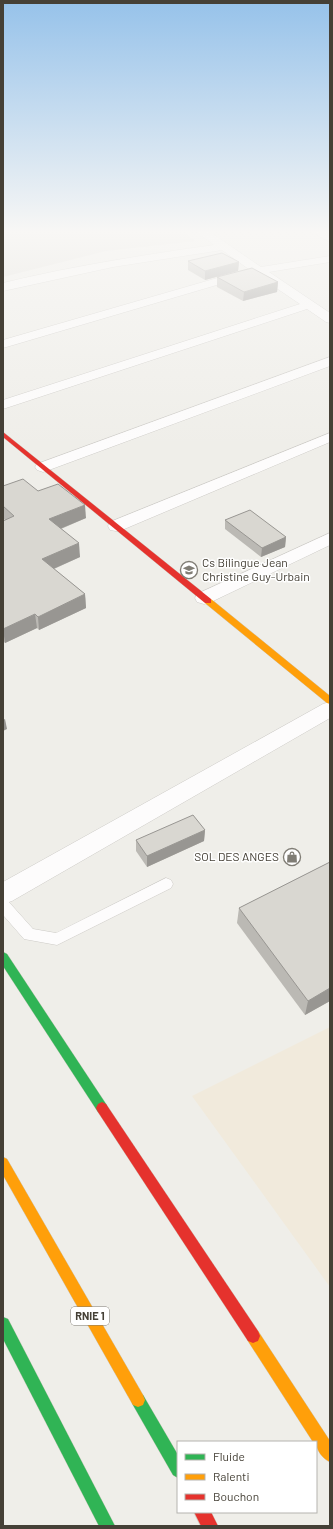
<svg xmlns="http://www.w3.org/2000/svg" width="333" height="1529" viewBox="0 0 333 1529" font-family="Barlow,sans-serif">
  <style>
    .commercial { fill: #f1eadc }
    .industrial { fill: #dfddd7 }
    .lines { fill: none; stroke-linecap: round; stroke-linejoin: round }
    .lane-casing { stroke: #cdcbc7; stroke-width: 1 }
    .street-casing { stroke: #cdcbc7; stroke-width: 1 }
    .fast-casing { stroke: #cecbc0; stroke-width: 1 }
    .slow-casing { stroke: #cecbc0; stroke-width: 1 }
    .jam-casing { stroke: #cecbc0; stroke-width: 1 }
    .lane { fill: #fdfcfc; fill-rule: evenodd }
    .street { fill: #fdfcfc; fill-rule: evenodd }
    .fast { fill: #30b455; fill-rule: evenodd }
    .slow { fill: #ff9f0a; fill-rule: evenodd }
    .jam { fill: #e5322d; fill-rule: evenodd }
    .wall { fill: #bbb9b4 }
    .shaded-wall { fill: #989692 }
    .building { fill: #d9d7d1; stroke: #989692 }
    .labels { text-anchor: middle; stroke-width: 3; stroke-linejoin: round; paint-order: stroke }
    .shield { fill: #fff; stroke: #7d7972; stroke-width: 1 }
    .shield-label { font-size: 11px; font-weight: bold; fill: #454036 }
    .poi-label { font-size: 12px; fill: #454036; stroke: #fff; text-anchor: start }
  </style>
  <rect width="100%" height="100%" fill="#efeee9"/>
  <polygon class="commercial" points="330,1027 330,1287 192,1096"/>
  <polygon class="industrial" points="3,232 183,232 196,241 106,251 3,277"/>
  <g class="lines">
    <g class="lane-casing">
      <polygon id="lane" points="166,878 171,880 173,884 171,888 57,945 24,939 3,915 3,899 8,901 33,929 56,933"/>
    </g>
    <g class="street-casing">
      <g id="street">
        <path d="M197 232H210L261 267 330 256V262L269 272 330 313V323L326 322 307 309 3 409V400L300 304 257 275 237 279 3 348V340L231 274 250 270 222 250 113 267 3 291V283C73 266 143 255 214 245Z"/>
        <polygon points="312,232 326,232 330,235 330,242"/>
        <polygon points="330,357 330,366 49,470 43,472 37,470 35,467 37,464"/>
        <polygon points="330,433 330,442 122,530 116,531 110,530 108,526 110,522"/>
        <polygon points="330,533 330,545 211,602 204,604 197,602 195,598 197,594"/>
        <polygon points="330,702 330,718 12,901 3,904 3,882 323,704"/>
      </g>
    </g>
    <g class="fast-casing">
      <g id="fast">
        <polygon points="3,952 7,954 106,1104 108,1108 106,1112 102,1114 98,1112 3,966"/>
        <polygon points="3,1317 8,1319 115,1526 99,1526 3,1339"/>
        <polygon points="138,1393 143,1395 178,1455 178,1478 173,1475 133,1405 131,1400 133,1395"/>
      </g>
    </g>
    <g class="slow-casing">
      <g id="slow">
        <polygon points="205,599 211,599 330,696 330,704 327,703 205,603"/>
        <polygon points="3,1157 7,1159 143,1395 145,1400 143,1405 138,1407 133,1405 3,1175"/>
        <path d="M253 1329 258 1331 330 1441V1462C323 1459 316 1450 316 1442H313L248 1341 246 1336 248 1331Z"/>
      </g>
    </g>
    <g class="jam-casing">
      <g id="jam">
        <polygon points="3,432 211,599 211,603 205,603 3,437"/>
        <polygon points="102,1102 106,1104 258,1331 260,1336 258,1341 253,1343 248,1341 98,1112 96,1108 98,1104"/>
        <polygon points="194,1512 211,1512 218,1526 201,1526"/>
      </g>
    </g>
    <use href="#lane" class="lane"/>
    <use href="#street" class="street"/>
    <use href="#fast" class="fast"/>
    <use href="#slow" class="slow"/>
    <use href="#jam" class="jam"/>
  </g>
  <g class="wall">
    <polygon points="188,261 239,262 238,271 205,280 188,270"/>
    <polygon points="217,277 278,282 277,292 243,301 217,287"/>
    <polygon points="3,486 38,491 86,518 61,529 80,557 54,569 85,594 86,608 39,630 37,628 5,643 3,641 3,521 5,520 3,518"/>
    <polygon points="225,520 286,537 285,547 261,557 225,529"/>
    <polygon points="205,830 204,841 147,867 136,851 136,840"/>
    <polygon points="330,862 330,1001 305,1015 237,923 239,908"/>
  </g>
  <g class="shaded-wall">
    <polygon points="239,262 238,271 205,280 205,271"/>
    <polygon points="278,282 277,292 243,301 244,292"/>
    <polygon points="85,505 86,518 50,533 49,519"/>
    <polygon points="286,537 285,547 261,557 262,548"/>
    <polygon points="79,543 80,557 44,573 42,559"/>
    <polygon points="85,594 86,608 39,630 38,617"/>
    <polygon points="35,614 37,628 5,643 3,629"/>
    <polygon points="5,719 7,729 3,731 3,720"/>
    <polygon points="205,830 204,841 147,867 147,856"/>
    <polygon points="330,988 330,1001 305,1015 308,1001"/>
  </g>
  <g class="building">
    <polygon points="222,253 239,262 205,271 188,261"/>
    <polygon points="252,268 278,282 244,292 217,277"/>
    <polygon points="23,479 38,491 58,484 85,505 49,519 79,543 42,559 85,594 38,617 35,614 3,629 3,521 14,516 3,506 3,486"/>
    <polygon points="250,510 286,537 262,548 225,520"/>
    <polygon points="193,815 205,830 147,856 136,840"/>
    <polygon points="330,862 330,988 308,1001 239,908"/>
  </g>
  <linearGradient id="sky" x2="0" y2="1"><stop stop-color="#96c2ea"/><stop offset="0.52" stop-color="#f8f7f5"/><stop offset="1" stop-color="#f8f7f5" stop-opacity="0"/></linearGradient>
  <rect width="333" height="446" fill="url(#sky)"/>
  <defs>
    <g id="school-ring" transform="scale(0.9)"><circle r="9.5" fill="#fff" stroke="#807d75" stroke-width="1.5"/><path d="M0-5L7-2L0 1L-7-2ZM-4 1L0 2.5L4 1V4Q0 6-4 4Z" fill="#807d75"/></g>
    <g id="shop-ring" transform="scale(0.9)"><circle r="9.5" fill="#fff" stroke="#807d75" stroke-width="1.5"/><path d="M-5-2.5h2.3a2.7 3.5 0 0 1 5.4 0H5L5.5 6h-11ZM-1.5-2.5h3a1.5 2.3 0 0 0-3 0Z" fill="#807d75"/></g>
  </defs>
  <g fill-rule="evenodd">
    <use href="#school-ring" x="189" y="570"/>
    <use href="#shop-ring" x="292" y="857"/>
  </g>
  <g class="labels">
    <rect class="shield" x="71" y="1307" width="38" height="18" rx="3"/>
    <g class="shield-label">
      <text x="90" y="1320">RNIE 1</text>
    </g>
    <g class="poi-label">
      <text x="202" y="567">Cs Bilingue Jean<tspan x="202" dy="14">Christine Guy-Urbain</tspan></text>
      <text x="279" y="861" text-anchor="end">SOL DES ANGES</text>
    </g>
  </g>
  <rect width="333" height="1529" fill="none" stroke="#454036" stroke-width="8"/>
  <rect x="177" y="1441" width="140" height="72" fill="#ffffff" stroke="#b5b3af"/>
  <rect x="185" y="1454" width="20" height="6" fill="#30b455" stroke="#b5b3af"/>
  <text x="213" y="1461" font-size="12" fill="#454036">Fluide</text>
  <rect x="185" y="1474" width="20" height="6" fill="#ff9f0a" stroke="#b5b3af"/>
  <text x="213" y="1481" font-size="12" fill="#454036">Ralenti</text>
  <rect x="185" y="1494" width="20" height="6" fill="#e5322d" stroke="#b5b3af"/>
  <text x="213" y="1501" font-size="12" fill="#454036">Bouchon</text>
</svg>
